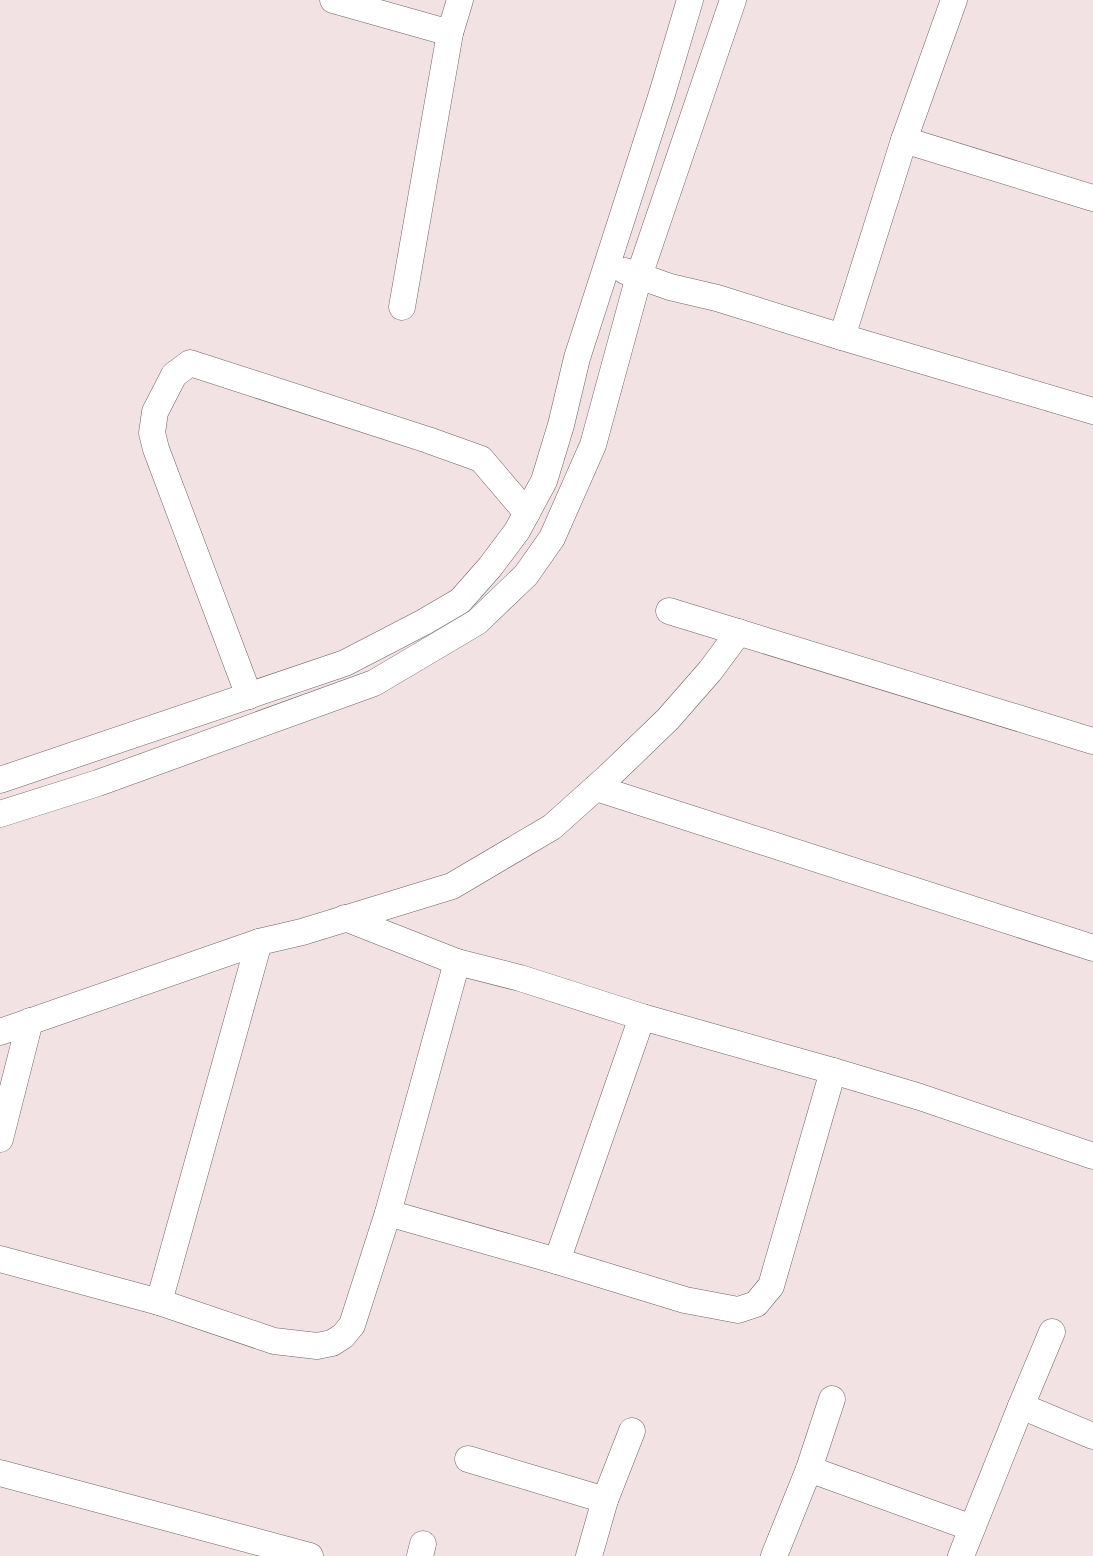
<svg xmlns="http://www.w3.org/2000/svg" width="1093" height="1556" viewBox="0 0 1093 1556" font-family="Rubik,sans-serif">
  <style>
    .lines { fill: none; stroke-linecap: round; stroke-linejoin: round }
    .minor-casing { stroke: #716365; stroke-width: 27 }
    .minor { stroke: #fff; stroke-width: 26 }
  </style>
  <rect width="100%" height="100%" fill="#f2e2e4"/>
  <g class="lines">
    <g class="minor-casing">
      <g id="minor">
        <polyline points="333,0 450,33"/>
        <polyline points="904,140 1093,198"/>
        <polyline points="625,271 670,287 717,298 842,337 1093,411"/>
        <polyline points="402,307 450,33 460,0"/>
        <polyline points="842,337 904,140 954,0"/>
        <polyline points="669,611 1093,741"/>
        <polyline points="249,696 156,449 152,433 155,412 174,375 190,363 428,440 481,459 527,513"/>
        <polyline points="0,780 345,663 424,622 460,601 490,567 517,531 544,481 561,425 577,358 662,94 690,0"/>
        <polyline points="596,788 1093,948"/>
        <polyline points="0,814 98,783 374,683 477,622 526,575 552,538 593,445 639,276 733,0"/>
        <polyline points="345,918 457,962 520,978 642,1017 833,1071 920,1097 1093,1156"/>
        <polyline points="0,1032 259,942 302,932 452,886 552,827 610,775 668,719 710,671 739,632"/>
        <polyline points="0,1139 30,1021"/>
        <polyline points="388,1213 557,1261 685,1300 738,1310 756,1304 771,1286 833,1071"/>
        <polyline points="0,1259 159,1302 274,1341 317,1346 332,1343 343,1336 352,1325 388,1213 457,962"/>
        <polyline points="557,1261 642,1017"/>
        <polyline points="159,1302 259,942"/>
        <polyline points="1021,1406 1093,1436"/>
        <polyline points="468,1459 605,1500"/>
        <polyline points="809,1469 972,1528"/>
        <polyline points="0,1473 310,1556"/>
        <polyline points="420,1556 423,1544"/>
        <polyline points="589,1556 605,1500 632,1431"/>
        <polyline points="774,1556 809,1469 832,1399"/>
        <polyline points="961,1556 1021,1406 1052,1332"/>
      </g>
    </g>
    <use href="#minor" class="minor"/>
  </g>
</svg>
